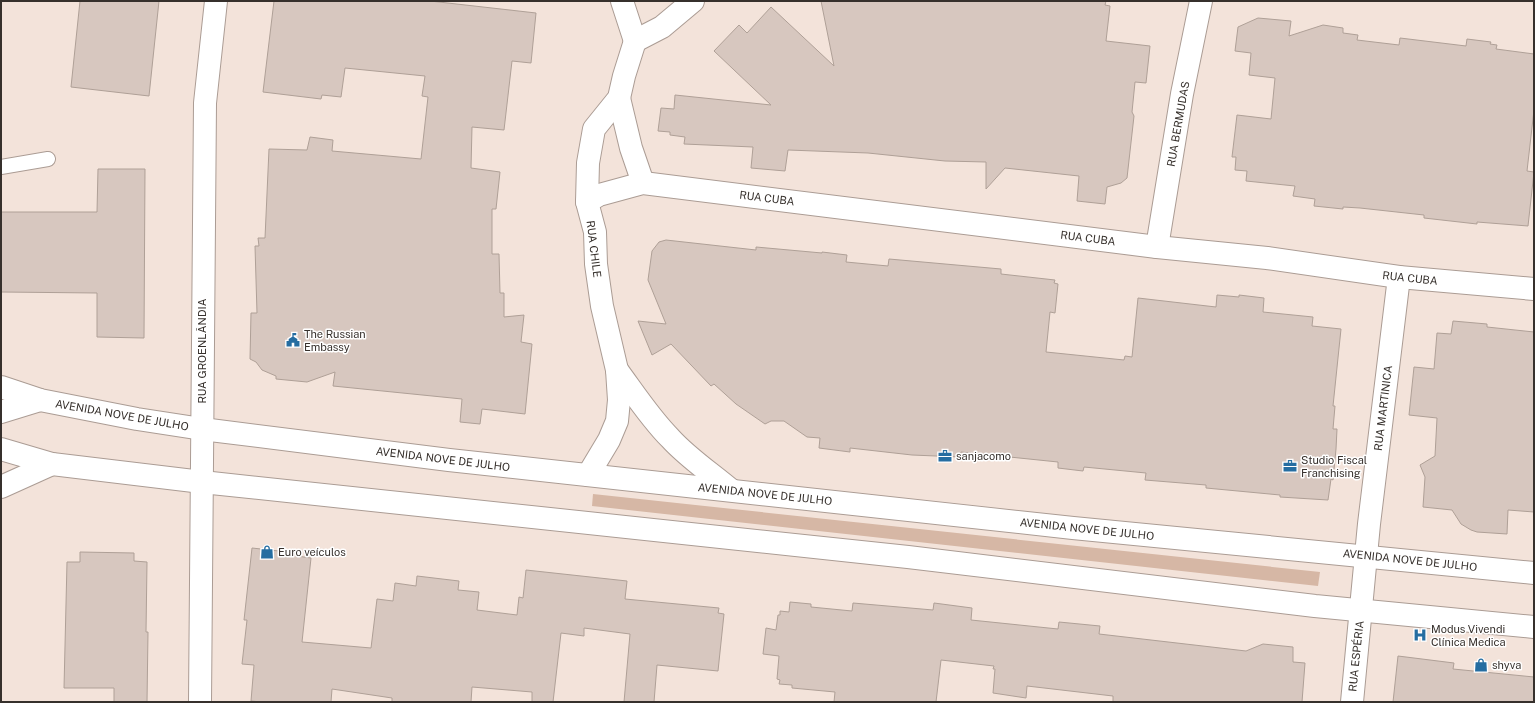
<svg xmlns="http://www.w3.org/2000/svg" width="1535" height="703" viewBox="0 0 1535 703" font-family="'Public Sans',sans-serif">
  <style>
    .green { fill: #d6b7a5 }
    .building { fill: #d7c7bf; stroke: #afa097 }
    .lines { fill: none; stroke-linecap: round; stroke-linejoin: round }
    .lane-casing { stroke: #ab9c94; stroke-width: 16 }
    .street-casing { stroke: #ab9c94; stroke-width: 24 }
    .secondary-casing { stroke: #ab9c94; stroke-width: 24 }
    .primary-casing { stroke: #ab9c94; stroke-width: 24 }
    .lane { stroke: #fff; stroke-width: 14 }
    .street { stroke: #fff; stroke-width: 22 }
    .secondary { stroke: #fff; stroke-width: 22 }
    .primary { stroke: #fff; stroke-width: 22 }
    .labels { text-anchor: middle; stroke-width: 3; stroke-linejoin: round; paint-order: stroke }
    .street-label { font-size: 11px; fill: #36302c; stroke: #fff }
    .poi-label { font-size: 11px; fill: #36302c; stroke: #fff; text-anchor: start }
  </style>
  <rect width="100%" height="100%" fill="#f3e3da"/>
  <polygon class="green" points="593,494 1320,572 1318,586 592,506"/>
  <g class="building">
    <polygon points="80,1 159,1 149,96 71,87"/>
    <polygon points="274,1 430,1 536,13 531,63 512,61 504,130 472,127 471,168 500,172 496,209 492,209 492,254 499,254 500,293 504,293 504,317 524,315 521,342 532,344 525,414 482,409 480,424 460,422 462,399 333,386 335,372 307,382 276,379 276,376 262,370 256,362 250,359 251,313 257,313 255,246 259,246 258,238 265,238 269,149 307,150 310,137 333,140 332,151 421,159 428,97 422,96 425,76 345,68 341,97 322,95 321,99 263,92"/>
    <polygon points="821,1 1106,1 1105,5 1110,6 1106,41 1150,46 1146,83 1135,82 1132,112 1134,116 1127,178 1121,183 1107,187 1105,204 1077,201 1079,176 1005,168 986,189 986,162 945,161 868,153 788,150 785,171 751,168 753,147 684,144 685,137 670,135 670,132 658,131 661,108 674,109 675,95 771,105 714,51 739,25 747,33 771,7 834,66"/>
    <polygon points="1258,18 1291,21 1289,36 1323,25 1343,28 1343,33 1358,35 1357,40 1399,45 1400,38 1466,46 1467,39 1491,42 1490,44 1497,45 1496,49 1534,54 1534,110 1527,171 1534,172 1528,226 1477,222 1477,224 1424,218 1424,215 1360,208 1343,207 1343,209 1314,206 1315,199 1293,196 1295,186 1246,181 1247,171 1235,170 1236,157 1232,157 1237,115 1271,119 1275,78 1249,75 1251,53 1235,51 1238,27"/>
    <polygon points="98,169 145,169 144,338 97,337 97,293 1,292 1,212 97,212"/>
    <polygon points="666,240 756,250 756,247 822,253 822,252 847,255 846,262 888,266 889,259 1001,269 1001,274 1055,280 1054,283 1058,284 1055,313 1050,312 1046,352 1124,360 1125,356 1132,357 1138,298 1216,307 1217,295 1239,297 1239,295 1264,298 1263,312 1313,317 1312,326 1341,329 1333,406 1335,406 1333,429 1337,429 1336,449 1333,480 1331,479 1328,500 1280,497 1280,495 1206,488 1206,485 1145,480 1146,473 1084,467 1083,471 1058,468 1058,462 961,452 960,457 912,455 850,448 850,452 819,448 820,438 807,437 784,421 771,421 765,424 736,404 714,384 711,386 671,344 652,355 638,321 666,324 648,280 652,251 659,242"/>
    <polygon points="1453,321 1487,324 1487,327 1534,332 1534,512 1508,510 1507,534 1477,532 1471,530 1461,524 1452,510 1423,507 1425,477 1420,465 1435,456 1437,418 1409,415 1414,367 1434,369 1437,333 1451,334"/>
    <polygon points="252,548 297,553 297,556 311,558 302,642 371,648 377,599 393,601 395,583 416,586 417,576 459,581 458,590 479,592 477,610 517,615 519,597 523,598 526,570 627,581 625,599 719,608 718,613 724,614 718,671 657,665 654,702 624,702 630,634 584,628 584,636 561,633 553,702 532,702 532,692 472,687 471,702 392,702 392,698 332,689 331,702 261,702 251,701 254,665 242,664 247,620 244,620"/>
    <polygon points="80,552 134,553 134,561 147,562 146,632 148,632 147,702 114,702 114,688 64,688 67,562 80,562"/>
    <polygon points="790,602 811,604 811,607 852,611 853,603 933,610 934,603 972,608 971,620 1058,629 1059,622 1100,626 1099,634 1246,651 1263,644 1293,647 1293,662 1305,663 1302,702 1113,702 1113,696 1027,686 1026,698 993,693 995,669 993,669 994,666 941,660 936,702 834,702 835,692 792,688 792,685 779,684 780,680 777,679 779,656 763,654 766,628 776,630 778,615 780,615 780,611 789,612"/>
    <polygon points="1398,656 1454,663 1453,669 1534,677 1534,702 1393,702"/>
  </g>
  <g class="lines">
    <g class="lane-casing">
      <polyline id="lane" points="1,167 48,159"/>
    </g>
    <g class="street-casing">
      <g id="street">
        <polyline points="622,1 635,41"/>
        <polyline points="635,41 662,27 693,1"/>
        <polyline points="619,98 631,148 643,183"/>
        <polyline points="587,202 599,195 643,183 1157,247 1267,258 1399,277 1534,289"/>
        <polyline points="1157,247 1182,94 1201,1"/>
        <path d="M617 370C634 393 650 418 670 438 688 458 711 473 731 490"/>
        <polyline points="588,475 609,440 617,421 619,400 617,370 602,306 596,264 595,232 587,202 588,163 594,129 619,98 624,76 635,41"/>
        <polyline points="1352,702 1369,524 1399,277"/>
      </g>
    </g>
    <g class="secondary-casing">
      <polyline id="secondary" points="200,702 205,103 216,1"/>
    </g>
    <g class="primary-casing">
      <g id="primary">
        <polyline points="1,387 40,400 137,419 202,429 449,460 1073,528 1534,573"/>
        <polyline points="1,412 40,400"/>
        <polyline points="1,449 52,464 202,482 908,557 1315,606 1534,627"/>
        <polyline points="1,487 52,464"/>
      </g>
    </g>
    <use href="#lane" class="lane"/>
    <use href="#street" class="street"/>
    <use href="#secondary" class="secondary"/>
    <use href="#primary" class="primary"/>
  </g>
  <defs>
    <g id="civic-bare" transform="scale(1.08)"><path d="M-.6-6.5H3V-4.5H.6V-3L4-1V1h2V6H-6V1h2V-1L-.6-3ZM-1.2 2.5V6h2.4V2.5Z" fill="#256da1" stroke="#fff" stroke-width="2.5" paint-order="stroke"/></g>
    <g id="office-bare" transform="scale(1.08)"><path d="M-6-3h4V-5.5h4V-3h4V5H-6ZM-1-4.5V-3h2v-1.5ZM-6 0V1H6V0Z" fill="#256da1" stroke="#fff" stroke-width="2.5" paint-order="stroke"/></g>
    <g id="shop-bare" transform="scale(1.08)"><path d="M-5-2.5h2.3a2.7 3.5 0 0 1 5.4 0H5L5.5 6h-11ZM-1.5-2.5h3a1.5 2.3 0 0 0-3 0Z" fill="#256da1" stroke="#fff" stroke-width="2.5" paint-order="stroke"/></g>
    <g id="hospital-bare" transform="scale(1.08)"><path d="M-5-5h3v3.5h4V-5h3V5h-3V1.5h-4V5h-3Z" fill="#256da1" stroke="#fff" stroke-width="2.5" paint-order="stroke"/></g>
  </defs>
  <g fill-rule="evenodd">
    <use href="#civic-bare" x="293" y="340"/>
    <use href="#office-bare" x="945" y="456"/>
    <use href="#office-bare" x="1290" y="466"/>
    <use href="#shop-bare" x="267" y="552"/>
    <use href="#hospital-bare" x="1420" y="635"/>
    <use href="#shop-bare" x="1481" y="665"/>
  </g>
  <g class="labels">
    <g class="street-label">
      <text transform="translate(1178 124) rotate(-80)" y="4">RUA BERMUDAS</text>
      <text transform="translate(767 198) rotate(7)" y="4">RUA CUBA</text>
      <text transform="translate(1088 238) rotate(7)" y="4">RUA CUBA</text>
      <text transform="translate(594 249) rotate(83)" y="4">RUA CHILE</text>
      <text transform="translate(1410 278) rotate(6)" y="4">RUA CUBA</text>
      <text transform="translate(202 351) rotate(-90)" y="4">RUA GROENLÂNDIA</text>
      <text transform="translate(1383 408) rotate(-83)" y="4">RUA MARTINICA</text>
      <text transform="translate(122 415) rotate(10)" y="4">AVENIDA NOVE DE JULHO</text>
      <text transform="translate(443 459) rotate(7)" y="4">AVENIDA NOVE DE JULHO</text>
      <text transform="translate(765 494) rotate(6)" y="4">AVENIDA NOVE DE JULHO</text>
      <text transform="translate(1087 529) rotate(6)" y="4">AVENIDA NOVE DE JULHO</text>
      <text transform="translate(1410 560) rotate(6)" y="4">AVENIDA NOVE DE JULHO</text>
      <text transform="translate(1356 656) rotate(-84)" y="4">RUA ESPÉRIA</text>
    </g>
    <g class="poi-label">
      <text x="304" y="338">The Russian<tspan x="304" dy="13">Embassy</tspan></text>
      <text x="956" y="460">sanjacomo</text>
      <text x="1301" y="464">Studio Fiscal<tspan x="1301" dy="13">Franchising</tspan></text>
      <text x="278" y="556">Euro veículos</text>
      <text x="1431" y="633">Modus Vivendi<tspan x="1431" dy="13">Clínica Medica</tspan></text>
      <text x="1492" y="669">shyva</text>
    </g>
  </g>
  <rect width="1535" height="703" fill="none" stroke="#36302c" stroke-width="4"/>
</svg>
